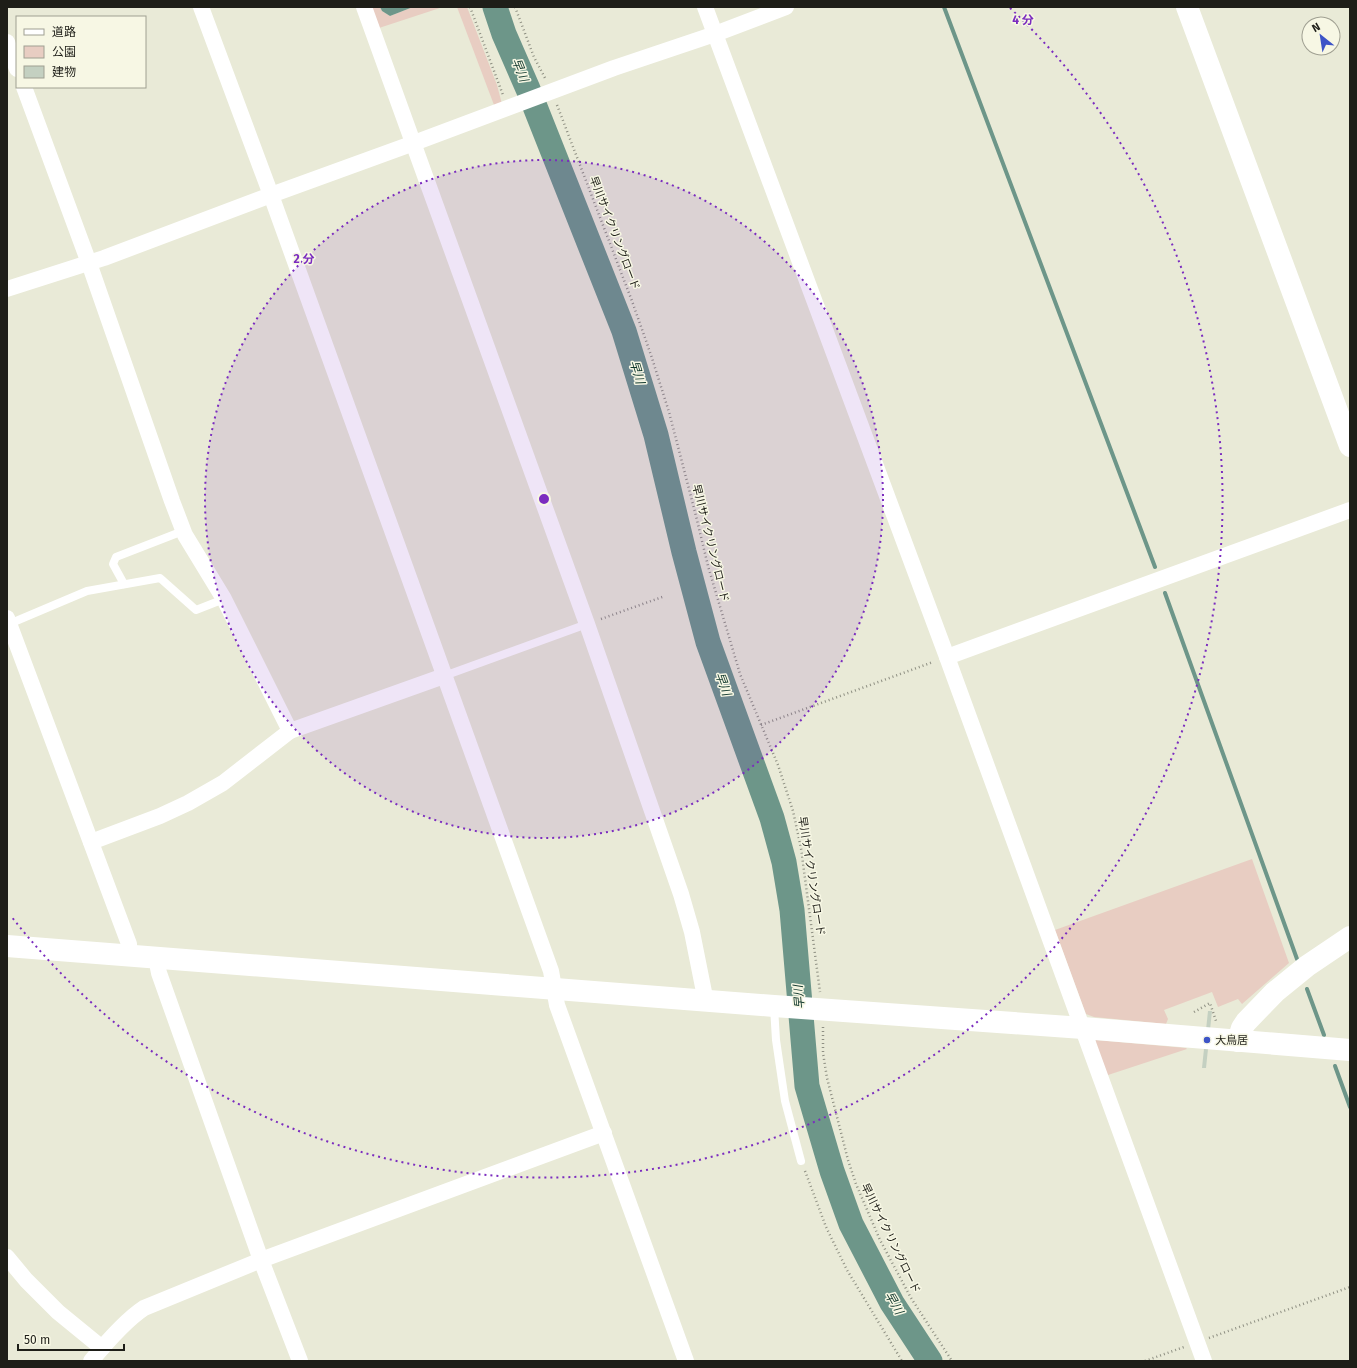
<svg xmlns="http://www.w3.org/2000/svg" width="1357" height="1368" viewBox="0 0 1357 1368" font-family="'Fira Sans','Noto Sans JP',sans-serif">
  <style>
    .green { fill: #e8cdc2 }
    .water { fill: #6d9689 }
    .lines { fill: none; stroke-linecap: round; stroke-linejoin: round }
    .stream { stroke: #6d9689; stroke-width: 4 }
    .river { stroke: #6d9689; stroke-width: 25 }
    .building { fill: #c4d0c1 }
    .path { stroke: #8f9083; stroke-width: 2.5; stroke-dasharray: 1 3; stroke-linecap: butt }
    .lane { stroke: #fff; stroke-width: 8 }
    .street { stroke: #fff; stroke-width: 16 }
    .secondary { stroke: #fff; stroke-width: 22 }
    .ring { fill: none; stroke: #7b2cbf; stroke-width: 2; stroke-dasharray: 2 4 }
    .poi-dot { fill: #3d54c7; stroke: #f7f7e4; stroke-width: 1.5 }
    .labels { text-anchor: middle; stroke-width: 3; stroke-linejoin: round; paint-order: stroke }
    .street-label { font-size: 11px; fill: #1e1e18; stroke: #f7f7e4 }
    .poi-label { font-size: 11px; fill: #1e1e18; stroke: #f7f7e4; text-anchor: start }
    .water-label { font-size: 12px; font-style: italic; fill: #0d352a; stroke: #f7f7e4 }
    .centre { fill: #7b2cbf; stroke: #f7f7e4; stroke-width: 2 }
    .ring-label { font-size: 12px; text-anchor: middle; font-weight: bold; fill: #7b2cbf; stroke: #f7f7e4; stroke-width: 3; stroke-linejoin: round; paint-order: stroke }
  </style>
  <rect width="100%" height="100%" fill="#e9ead7"/>
  <g class="green">
    <polygon points="372,7 380,7 382,11 390,16 413,7 443,7 379,28"/>
    <polygon points="457,7 467,7 497,85 502,104 494,105"/>
    <polygon points="1252,859 1289,963 1242,1004 1238,999 1218,1007 1212,992 1164,1010 1168,1019 1166,1024 1094,1017 1086,1014 1055,930"/>
    <polygon points="1096,1040 1186,1048 1187,1049 1105,1076 1094,1044"/>
  </g>
  <polygon class="water" points="380,7 413,7 390,16 382,11"/>
  <g class="lines">
    <g class="stream">
      <polyline points="944,7 1155,567"/>
      <polyline points="1165,593 1297,959"/>
      <polyline points="1307,989 1324,1035"/>
      <polyline points="1335,1066 1350,1107"/>
    </g>
    <polyline class="river" points="495,7 504,34 528,89 624,331 656,435 684,552 708,642 772,818 784,862 792,910 807,1086 832,1171 851,1224 892,1303 930,1361"/>
  </g>
  <polygon class="building" points="1208,1011 1212,1011 1206,1068 1202,1068"/>
  <g class="lines">
    <g class="path">
      <polyline points="470,7 503,95"/>
      <polyline points="515,7 534,57 545,78"/>
      <polyline points="557,105 632,301 651,355 669,412 696,516 708,566 740,674 778,765 793,811 801,848 820,992"/>
      <polyline points="601,619 665,596"/>
      <polyline points="761,725 933,662"/>
      <polyline points="1194,1012 1210,1003 1216,1021"/>
      <polyline points="823,1027 823,1053 827,1078 848,1160 856,1184 880,1240 911,1298 952,1361"/>
      <polyline points="805,1171 826,1227 847,1270 902,1361"/>
      <polyline points="1209,1338 1350,1287"/>
      <polyline points="1145,1361 1184,1347"/>
    </g>
    <g class="lane">
      <polyline points="124,584 113,564 116,557 183,531"/>
      <polyline points="9,624 87,591 160,578 196,610 224,599"/>
      <polyline points="444,676 587,624"/>
      <polyline points="774,1007 776,1040 785,1101 801,1161"/>
    </g>
    <g class="street">
      <polyline points="201,7 271,195 551,971 557,1005 686,1361"/>
      <polyline points="364,7 587,624 681,894 692,932 704,992 704,1000"/>
      <polyline points="705,7 947,657 1204,1361"/>
      <polyline points="7,42 17,69"/>
      <polyline points="24,87 89,263 172,501 185,535 224,599 290,731"/>
      <polyline points="7,289 104,258 271,195 414,143 614,68 715,34 786,7"/>
      <polyline points="7,618 129,944 129,955"/>
      <polyline points="947,657 1350,510"/>
      <polyline points="91,842 160,816 188,803 223,783 290,731 444,676"/>
      <polyline points="156,958 159,973 261,1260 300,1361"/>
      <polyline points="7,1257 26,1280 58,1312 102,1348"/>
      <path d="M91 1361C105 1344 126 1320 144 1308L261 1260 604 1133"/>
    </g>
    <g class="secondary">
      <polyline points="1187,7 1350,446"/>
      <polyline points="7,946 774,1006 1083,1028 1350,1050"/>
      <polyline points="1238,1041 1242,1028 1246,1022 1275,992 1307,966 1350,937"/>
    </g>
  </g>
  <circle cx="544" cy="499" r="339" fill="#7b2cbf" fill-opacity=".12"/>
  <g class="ring">
    <circle cx="544" cy="499" r="339"/>
    <path d="M1010 8A677 677 0 1 1 11 916"/>
  </g>
  <circle class="poi-dot" cx="1207" cy="1040" r="4"/>
  <g class="labels">
    <g class="street-label">
      <text transform="translate(615 233) rotate(69)" y="4">早川サイクリングロード</text>
      <text transform="translate(711 543) rotate(76)" y="4">早川サイクリングロード</text>
      <text transform="translate(812 876) rotate(81)" y="4">早川サイクリングロード</text>
      <text transform="translate(891 1238) rotate(64)" y="4">早川サイクリングロード</text>
    </g>
    <g class="poi-label">
      <text x="1215" y="1044">大鳥居</text>
    </g>
    <g class="water-label">
      <text transform="translate(520 70) rotate(68)" y="4">早川</text>
      <text transform="translate(637 372) rotate(73)" y="4">早川</text>
      <text transform="translate(723 684) rotate(70)" y="4">早川</text>
      <text transform="translate(799 997) rotate(-95)" y="4">早川</text>
      <text transform="translate(894 1303) rotate(60)" y="4">早川</text>
    </g>
  </g>
  <circle cx="544" cy="499" r="6" class="centre"/>
  <g class="ring-label">
    <text x="1023" y="24">4 分</text>
    <text x="304" y="263">2 分</text>
  </g>
  <rect width="1357" height="1368" fill="none" stroke="#1e1e18" stroke-width="16"/>
  <rect x="16" y="16" width="130" height="72" fill="#f7f7e4" stroke="#a0a092"/>
  <rect x="24" y="29" width="20" height="6" fill="#ffffff" stroke="#a0a092"/>
  <text x="52" y="36" font-size="12" fill="#1e1e18">道路</text>
  <rect x="24" y="46" width="20" height="12" fill="#e8cdc2" stroke="#a0a092"/>
  <text x="52" y="56" font-size="12" fill="#1e1e18">公園</text>
  <rect x="24" y="66" width="20" height="12" fill="#c4d0c1" stroke="#a0a092"/>
  <text x="52" y="76" font-size="12" fill="#1e1e18">建物</text>
  <g transform="translate(1321 36) rotate(330)"><circle r="19" fill="#f7f7e4" stroke="#a0a092"/>
  <path d="M0-3L7 15L0 10L-7 15Z" fill="#3d54c7"/>
  <text y="-6" font-size="11" font-weight="bold" text-anchor="middle" fill="#1e1e18">N</text>
  </g>
  <path d="M18 1344v6h106v-6" fill="none" stroke="#1e1e18" stroke-width="2"/>
  <text x="24" y="1344" font-size="12" fill="#1e1e18" stroke="#f7f7e4" stroke-width="3" paint-order="stroke">50 m</text>
</svg>
